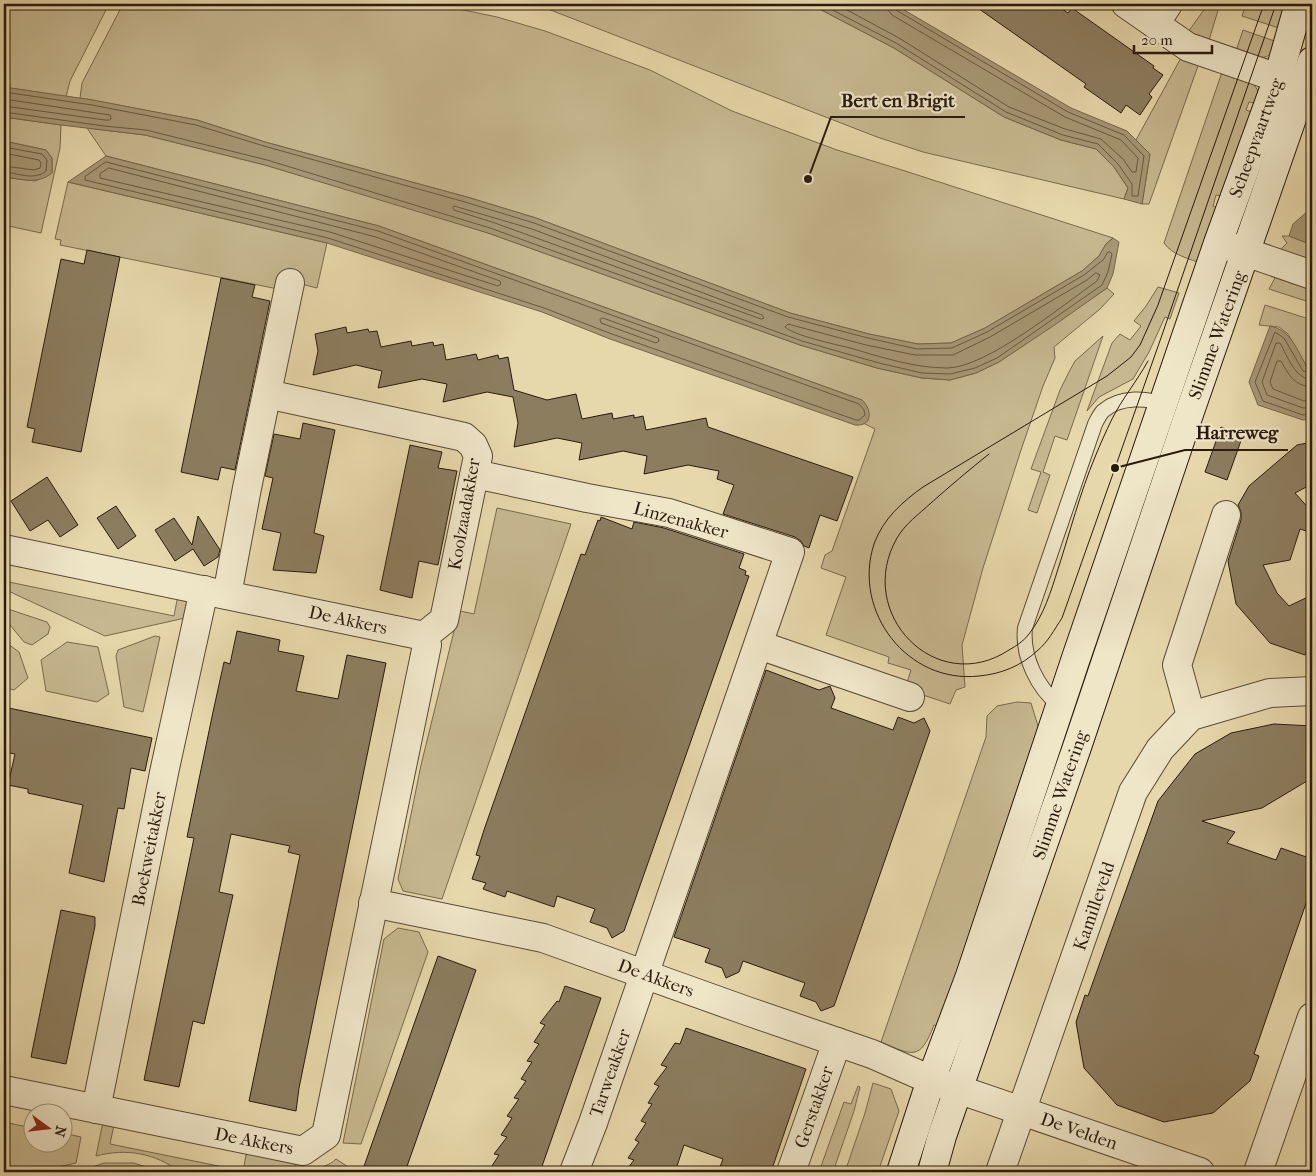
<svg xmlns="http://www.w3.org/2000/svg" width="1316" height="1176" viewBox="0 0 1316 1176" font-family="'IM FELL French Canon',serif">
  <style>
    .green { fill: #c7b890; stroke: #78694e }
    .water { fill: #a79775; stroke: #75654b }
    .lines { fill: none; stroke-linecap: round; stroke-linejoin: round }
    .shore { stroke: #685841; stroke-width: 1 }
    .building { fill: #8c7d5f; stroke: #2a1a0d }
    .lane-casing { stroke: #594a34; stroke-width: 16 }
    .street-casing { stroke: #594a34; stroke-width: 30 }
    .secondary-casing { stroke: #2a1a0d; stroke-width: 30 }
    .lane { stroke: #efe6c8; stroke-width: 14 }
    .street { stroke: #efe6c8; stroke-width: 28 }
    .secondary { stroke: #efe6c8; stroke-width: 28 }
    .tram { stroke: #2a1a0d; stroke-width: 1 }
    .labels { text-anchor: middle; stroke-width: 4.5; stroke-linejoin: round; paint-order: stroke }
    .street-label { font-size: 18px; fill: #2a1a0d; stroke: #efe6c8 }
    .leader { fill: none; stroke: #2a1a0d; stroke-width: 2 }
    .callout-dot { fill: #2a1a0d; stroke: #efe6c8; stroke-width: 2 }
    .callout-label { font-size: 19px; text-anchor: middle; font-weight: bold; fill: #2a1a0d; stroke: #efe6c8; stroke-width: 4.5; stroke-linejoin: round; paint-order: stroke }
  </style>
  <rect width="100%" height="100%" fill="#e7d8ab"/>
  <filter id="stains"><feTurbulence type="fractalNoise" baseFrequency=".004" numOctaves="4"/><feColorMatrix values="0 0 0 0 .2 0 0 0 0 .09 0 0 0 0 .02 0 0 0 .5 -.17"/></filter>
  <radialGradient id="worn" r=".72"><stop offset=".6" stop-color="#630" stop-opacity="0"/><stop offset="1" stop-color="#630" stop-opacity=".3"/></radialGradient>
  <g class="green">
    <polygon points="4,4 109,4 70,81 66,97 4,87"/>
    <polygon points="123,4 435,4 497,17 545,31 650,70 732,111 837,150 902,170 1113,238 1106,244 1099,256 1082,271 985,328 951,343 918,344 869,334 790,313 536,218 467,197 265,142 197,120 80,98 82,83"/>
    <polygon points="535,4 810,4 894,48 1004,117 1061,140 1096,149 1114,167 1128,188 1124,199 923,152 877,137"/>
    <polygon points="1208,4 1220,4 1209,40 1188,32"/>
    <polygon points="1246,4 1257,8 1259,4 1292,4 1285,30 1242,16"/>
    <path d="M1243 30 1280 43C1265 65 1257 58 1236 51Z"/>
    <polygon points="1182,56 1199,63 1149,204 1142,204 1150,154 1136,140"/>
    <path d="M1222 72 1252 82 1259 92 1258 104 1249 102 1246 110 1255 113 1226 197 1216 195 1213 206 1221 209 1203 264C1190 259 1172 255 1164 243Z"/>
    <polygon points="4,117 61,125 60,148 41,233 4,225 4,177 35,181 52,173 52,158 46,150 4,141"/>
    <polygon points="87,128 145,135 265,165 393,203 488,233 800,345 877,368 922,378 950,380 976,373 999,362 1107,288 1114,294 1100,309 1054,347 1055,358 1043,386 1021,450 983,568 962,645 965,687 956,690 950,704 905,689 911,670 888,663 889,657 826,635 846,577 821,568 825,555 832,551 875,429 863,423 868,421 862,400 379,226 106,156"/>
    <polygon points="68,182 327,243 317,288 281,279 278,289 60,245 61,240 55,239"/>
    <polygon points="1282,236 1289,236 1312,245 1312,265 1281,249 1287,243"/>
    <polygon points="1276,276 1312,288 1312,303 1269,289"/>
    <polygon points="1158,287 1179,293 1170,319 1165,317 1149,352 1133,379 1099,397 1087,411 1112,343 1120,334 1130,340 1141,326 1134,321 1146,306"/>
    <polygon points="1265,305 1312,320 1312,369 1307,367 1288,334 1279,327 1259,325"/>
    <polygon points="1103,336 1067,440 1055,436 1043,472 1050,475 1037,513 1028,510 1041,472 1031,469 1060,390 1069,372 1075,361"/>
    <polygon points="497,508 571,524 442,899 403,891 398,879 421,765 454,631 456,610 474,614"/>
    <polygon points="4,581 174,616 178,595 190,598 185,618 105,636 4,589"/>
    <polygon points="8,609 47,622 50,627 48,634 32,645 24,642 5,619"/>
    <polygon points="155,636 160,637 143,712 124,707 116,656 118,650"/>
    <polygon points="4,641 19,652 28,678 14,690 4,687"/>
    <polygon points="67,642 98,647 109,694 97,702 46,691 41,660"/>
    <path d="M1017 702 1031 703 1038 726 1037 749 941 1027 934 1025C920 1062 912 1055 881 1042L986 737 987 716 997 706Z"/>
    <polygon points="398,928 419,932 428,952 361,1144 343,1143 384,939"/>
    <polygon points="873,1083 891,1089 899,1111 878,1172 845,1172 865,1113"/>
    <polygon points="858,1086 860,1087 854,1111 833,1172 819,1172 844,1102 851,1104"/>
    <path d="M104 1117 115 1120 110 1144 243 1171 247 1150 295 1159V1172H180C155 1153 126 1148 96 1156Z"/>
    <polygon points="4,1122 32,1128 32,1144 62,1144 63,1133 81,1137 76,1163 37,1172 4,1172"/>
    <path d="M336 1159 348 1167 346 1172H307C317 1168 330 1166 336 1159Z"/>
    <polygon points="104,1163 134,1163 161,1172 78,1172"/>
  </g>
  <g class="water">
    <polygon points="810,4 894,4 1071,108 1127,131 1150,154 1142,204 1124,199 1128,188 1114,167 1096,149 1061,140 1004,117 894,48"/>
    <polygon points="4,87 93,100 197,120 265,142 467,197 536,218 790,313 869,334 918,344 951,343 985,328 1082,271 1099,256 1106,244 1113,238 1119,242 1113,274 1107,288 1056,324 999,362 976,373 950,380 922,378 877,368 800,345 488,233 265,165 145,135 61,125 4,117"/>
    <path d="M4 141 46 150 52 158V173C37 185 22 179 4 177Z"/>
    <path d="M106 156 379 226 862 400C873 410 872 427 855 425L610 339 542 312 327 243 68 182Z"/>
    <polygon points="1308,211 1312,212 1312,245 1289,236 1293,224"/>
    <path d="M1270 326C1291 330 1297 350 1307 367L1312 369V419L1303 420 1258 405 1249 382Z"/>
  </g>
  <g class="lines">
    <g class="shore">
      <polyline points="821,4 896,43 1006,112 1063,135 1098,144 1118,164 1132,184 1132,196 1138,196 1144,156 1124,135 1068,112 896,10 893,4"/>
      <polyline points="836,4 899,38 1009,107 1065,129 1101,139 1123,159 1132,172 1136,172 1138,158 1121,140 1065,117 892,15 888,10 887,4"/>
      <polyline points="4,92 92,105 196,125 264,146 465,202 534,223 788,317 868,338 917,349 952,348 987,332 1084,275 1103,260 1108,252 1110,252 1112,254 1108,272 1102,285 997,358 975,368 950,374 922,373 879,363 802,341 490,228 267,160 146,130 104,126 4,112"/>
      <polyline points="4,99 110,115 111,118 110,120 105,120 4,106"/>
      <path d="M4 147 42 154 47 160 46 171C34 181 18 173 4 172"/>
      <polyline points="4,153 39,160 41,163 40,168 34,170 4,166"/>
      <polygon points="106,162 378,231 859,404 864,410 865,415 859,420 856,420 612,334 544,308 328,238 85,180 85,177"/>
      <polygon points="109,168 376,237 500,281 501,284 498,286 330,232 100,178 100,174"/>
      <polygon points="454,206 532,229 762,315 764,318 761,319 492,222 454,210 453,208"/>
      <path d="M1096 273 1100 275 1097 281C1063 305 986 368 947 368 914 368 881 357 850 348 834 344 795 336 785 327L788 324 866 345 915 355H953L990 337 1087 280Z"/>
      <polygon points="603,318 658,338 659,341 656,343 601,323 600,320"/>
      <polyline points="1312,373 1303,371 1284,338 1275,332 1255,382 1263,401 1303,415 1312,414"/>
      <path d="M1312 380C1294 378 1288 357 1280 343H1276L1262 382 1267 395 1303 408H1312"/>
      <path d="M1312 387C1294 386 1289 375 1281 361H1277L1270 382 1273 389 1304 401 1312 400"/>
    </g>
  </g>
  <g class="building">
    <polygon points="972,4 1055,4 1068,13 1072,8 1154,66 1153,68 1163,75 1149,94 1152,97 1140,115 1126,105 1121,113 1084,87 1086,84"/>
    <polygon points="87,250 120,257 81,452 32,442 35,429 27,427 61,259 84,264"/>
    <polygon points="221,278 255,285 252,297 270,301 235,470 221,467 218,480 181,472"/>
    <polygon points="346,327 347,333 368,329 369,332 377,331 381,347 411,341 412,346 433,342 434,346 443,344 446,360 476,354 478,360 498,355 499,359 508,357 514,390 547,400 576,394 582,419 612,413 613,419 634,415 634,418 643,416 646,430 706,418 708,427 853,477 837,521 820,515 809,548 804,546 801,541 795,537 723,514 734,485 717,479 719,471 688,465 644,474 647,456 623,451 579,460 582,443 557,438 514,447 518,423 513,397 487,392 443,402 447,384 422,379 378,388 382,371 356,365 313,375 318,351 315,334"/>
    <polygon points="303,423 335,430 314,533 324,536 316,573 273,570 281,533 262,529 273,478 265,476 274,434 300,439"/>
    <polygon points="1221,427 1243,435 1227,480 1205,472"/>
    <polygon points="1312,442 1312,484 1295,493 1312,512 1306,531 1300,529 1290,560 1263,565 1277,593 1289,606 1312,595 1312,652 1306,652 1305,655 1270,643 1236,604 1228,561 1241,520 1241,512 1238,505 1249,486 1297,445"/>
    <polygon points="410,445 442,452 438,468 457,471 438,565 419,561 412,598 380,590"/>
    <polygon points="47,477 78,525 60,537 48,520 30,531 11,501"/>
    <polygon points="116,506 136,536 118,549 97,518"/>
    <polygon points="198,516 220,550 218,557 204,566 193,549 175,561 155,530 174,518 192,545"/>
    <polygon points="601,517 632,529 634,522 664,528 744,554 739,568 746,571 745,575 749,576 624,931 612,938 607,928 590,922 595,909 557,896 554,907 507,891 505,897 483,889 486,883 472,879 480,856 476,855 485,827 581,554 585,555 598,520 600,521"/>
    <polygon points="237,631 280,640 278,651 304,656 296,691 338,699 347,655 386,663 299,1088 296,1111 249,1101 300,855 288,852 290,846 231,834 219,892 233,895 204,1024 193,1021 179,1087 144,1080 194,838 187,837 213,712 224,662 230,664"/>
    <polygon points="766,670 819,690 830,686 835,698 831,708 893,730 898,717 914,723 924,718 930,731 834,1006 821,1011 816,1002 800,996 805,983 743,961 739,972 726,978 722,968 705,962 710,949 674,937"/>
    <polygon points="4,707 152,738 145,771 131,768 124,809 118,808 104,882 69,873 83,805 28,793 28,789 8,785 15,754 4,752"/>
    <polygon points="1274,724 1312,726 1312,778 1262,808 1202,821 1235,832 1227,843 1276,860 1281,848 1312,859 1312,886 1254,1054 1259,1056 1250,1081 1213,1113 1164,1122 1117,1105 1084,1068 1076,1022 1085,995 1088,996 1158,801 1195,754 1231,733"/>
    <polygon points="61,910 95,917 95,926 66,1064 31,1057"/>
    <polygon points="438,956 476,970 454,1033 405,1172 362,1172"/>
    <polygon points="565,986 601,998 540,1172 488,1172 499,1155 494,1154 507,1137 501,1135 512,1118 507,1116 519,1099 514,1098 526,1081 521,1079 532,1062 527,1061 539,1044 534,1042 545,1025 540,1023 557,1001 559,1002"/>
    <polygon points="686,1028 806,1069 771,1172 718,1172 723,1159 684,1145 675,1172 625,1172 634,1160 628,1158 639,1142 635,1140 646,1123 641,1121 652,1104 648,1103 659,1086 654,1084 667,1067 661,1065 675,1043 680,1044"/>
  </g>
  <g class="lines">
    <g class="lane-casing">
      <path id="lane" d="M1060 706C1037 688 1022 656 1025 628L1095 424C1097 420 1100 414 1103 411 1120 396 1148 397 1167 406"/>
    </g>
    <g class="street-casing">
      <g id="street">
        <polyline points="1126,4 1188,47 1278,78 1301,83"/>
        <polyline points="1155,24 1168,4"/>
        <polyline points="1222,244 1312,275"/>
        <polyline points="267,394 464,437 473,445 478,456 444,620 424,636"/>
        <polyline points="475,474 587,498 669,513 790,552 593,1123 574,1172"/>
        <polyline points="4,549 424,636"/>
        <polyline points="227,595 247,488 290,283"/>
        <polyline points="759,645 910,697"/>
        <polyline points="1191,716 1177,665 1226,515"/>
        <polyline points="373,903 543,938 747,1011 872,1054 931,1080 1200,1172"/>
        <polyline points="4,1090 303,1151 326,1135 427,645 424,636"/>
        <polyline points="96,1109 165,768 204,590"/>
        <polyline points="791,1172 837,1042"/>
        <polyline points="1000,1172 1133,792 1160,749 1191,716 1270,693 1312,691"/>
        <polyline points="1258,1172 1312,1017"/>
      </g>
    </g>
    <g class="secondary-casing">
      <g id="secondary">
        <polyline points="901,1172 931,1080 970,976 1076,658 1218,243 1278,78 1299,4"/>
        <polyline points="932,1172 942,1136 1077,747 1188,417 1312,61"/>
      </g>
    </g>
    <use href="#lane" class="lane"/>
    <use href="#street" class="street"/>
    <use href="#secondary" class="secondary"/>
    <g class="tram">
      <path d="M1264 4 1158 305 1140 345 1131 357 1107 376 923 487C902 502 883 519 874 544 852 612 908 684 979 676 1001 674 1021 666 1037 651 1048 642 1054 630 1062 618L1162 335 1276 4"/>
      <path d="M989 454C969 470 950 486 931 503 919 514 905 524 897 538 854 613 936 698 1009 650 1016 646 1024 641 1029 634 1044 615 1051 591 1058 569 1070 532 1080 493 1095 457 1100 445 1106 431 1112 419 1122 399 1137 381 1148 361"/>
    </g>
  </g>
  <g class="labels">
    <g class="street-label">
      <text transform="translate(1256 138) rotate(-70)" y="6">Scheepvaartweg</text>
      <text transform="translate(1217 335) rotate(-70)" y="6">Slimme Watering</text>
      <text transform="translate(464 514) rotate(-80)" y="6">Koolzaadakker</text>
      <text transform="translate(681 520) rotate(15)" y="6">Linzenakker</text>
      <text transform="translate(348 620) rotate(12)" y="6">De Akkers</text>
      <text transform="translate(1060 795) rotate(-71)" y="6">Slimme Watering</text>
      <text transform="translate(149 849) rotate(-79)" y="6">Boekweitakker</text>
      <text transform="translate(1094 906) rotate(-71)" y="6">Kamilleveld</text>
      <text transform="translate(656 978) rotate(20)" y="6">De Akkers</text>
      <text transform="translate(610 1073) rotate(-71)" y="6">Tarweakker</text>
      <text transform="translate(814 1107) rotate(-71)" y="6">Gerstakker</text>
      <text transform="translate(1079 1131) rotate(19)" y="6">De Velden</text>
      <text transform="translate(254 1141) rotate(11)" y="6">De Akkers</text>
    </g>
  </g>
  <path class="leader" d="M808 179L831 117H965M1115 468L1185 450H1288"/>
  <g class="callout-dot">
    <circle cx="808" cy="179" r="5"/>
    <circle cx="1115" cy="468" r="5"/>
  </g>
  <g class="callout-label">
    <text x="898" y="107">Bert en Brigit</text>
    <text x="1237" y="439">Harreweg</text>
  </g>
  <rect width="1316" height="1176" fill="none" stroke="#e7d8ab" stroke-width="20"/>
  <rect x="5" y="5" width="1306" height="1166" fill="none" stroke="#2a1a0d" stroke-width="2.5"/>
  <rect x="10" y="10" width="1296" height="1156" fill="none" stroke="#2a1a0d"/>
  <g transform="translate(48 1128) rotate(105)"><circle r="24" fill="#efe6c8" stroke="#a0947d"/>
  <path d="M0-4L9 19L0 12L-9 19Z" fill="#8f2418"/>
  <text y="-8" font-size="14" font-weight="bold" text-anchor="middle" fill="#2a1a0d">N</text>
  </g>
  <path d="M1134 45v8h78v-8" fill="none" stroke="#2a1a0d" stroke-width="2.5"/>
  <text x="1141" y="45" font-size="15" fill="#2a1a0d" stroke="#efe6c8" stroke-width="4" paint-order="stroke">20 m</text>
  <rect width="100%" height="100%" filter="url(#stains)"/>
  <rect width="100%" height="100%" fill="url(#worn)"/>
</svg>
